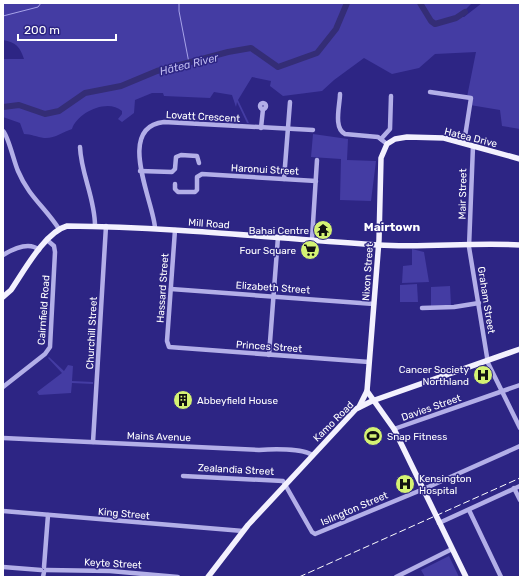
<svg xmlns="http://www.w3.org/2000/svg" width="523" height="580" viewBox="0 0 523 580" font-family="Rubik,sans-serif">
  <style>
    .green { fill: #443ca3 }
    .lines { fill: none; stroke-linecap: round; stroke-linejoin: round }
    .stream { stroke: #a7a3e9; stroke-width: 1 }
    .river { stroke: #342d76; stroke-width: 6 }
    .minor { stroke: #b3afe8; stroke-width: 4.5 }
    .major { stroke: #f3f1fe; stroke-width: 5.5 }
    .rail { stroke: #fff; stroke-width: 1; stroke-dasharray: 7 3; stroke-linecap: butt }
    .labels { text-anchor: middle; stroke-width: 3; stroke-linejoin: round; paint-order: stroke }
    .street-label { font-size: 10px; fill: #fff; stroke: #2d2584 }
    .poi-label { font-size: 10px; fill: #fff; stroke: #2d2584; text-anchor: end }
    .water-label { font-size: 11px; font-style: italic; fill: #bebaef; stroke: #2d2584 }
    .quarter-label { font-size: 12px; font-weight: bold; fill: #fff; stroke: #2d2584 }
  </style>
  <rect width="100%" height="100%" fill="#2d2584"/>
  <g class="green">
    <path d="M3 3H472L459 16 464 17 482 3H520V129L502 126 500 110 470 105V99L467 97 476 52 435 54 419 68 392 74 364 58 334 80 322 91 283 96 270 86 271 81 252 77 238 100 249 123H247L237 102 236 107 232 95 214 92 210 98 164 96 163 93H152L135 100 134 113 122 122 118 119 122 114V111C107 98 77 113 72 129 63 132 54 139 44 138 37 137 31 134 24 134L20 123 3 117V59H24C20 47 16 42 3 40Z"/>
    <polygon points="313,134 348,139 347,160 376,161 371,201 340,200 341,159 311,157"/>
    <polygon points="412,249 424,252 429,282 402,283 403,266 412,265"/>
    <polygon points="417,284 418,302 400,302 400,285"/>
    <polygon points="450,286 451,305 431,306 431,287"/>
    <polygon points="49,357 64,371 68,365 73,366 72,381 93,382 93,384 72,383 71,393 39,395 37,392 62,373 48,358"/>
    <polygon points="449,556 459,577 425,577 421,570"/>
  </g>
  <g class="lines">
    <g class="stream">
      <polyline points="179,3 179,11 189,63"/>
      <polyline points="3,16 38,7 41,3"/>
    </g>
    <g class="river">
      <polyline points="420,3 431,21 435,24 456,18 465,12"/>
      <polyline points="3,107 19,105 45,114 59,111 85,93 121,86 157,71 228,52 251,48 278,67 317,53 336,29 347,3"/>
    </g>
    <g class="minor">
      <polyline points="430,92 471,98 464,143"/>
      <path d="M340 94C340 105 333 128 345 134L378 137 387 144"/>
      <circle cx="263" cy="106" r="3"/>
      <polyline points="261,128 263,109"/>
      <path d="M3 131C8 135 14 162 18 171 29 197 45 207 59 229"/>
      <polyline points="381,139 390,129 391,96"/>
      <polyline points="473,146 469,247 488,363 520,428"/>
      <path d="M80 147C81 174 95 198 95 226"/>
      <polyline points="140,171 172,172 175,169 176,157 181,155 197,156 199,163"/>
      <polyline points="284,179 290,102"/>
      <polyline points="175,184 175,189 178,192 195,192 197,190 197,177 202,174 316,181"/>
      <path d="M155 228C154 203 115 127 164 122L313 130"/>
      <polyline points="175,230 167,341 169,347 369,362"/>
      <polyline points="312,239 317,160"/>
      <path d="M3 255C13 249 29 241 39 250"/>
      <polyline points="171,289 374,304"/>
      <polyline points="422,308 454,307 479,303"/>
      <polyline points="269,355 278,237"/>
      <polyline points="3,387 45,354 50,347 55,252 54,246 47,240"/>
      <polyline points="394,429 520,385"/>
      <path d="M3 438 259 450C271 449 303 448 312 455"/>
      <polyline points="93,442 106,226"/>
      <polyline points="183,476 283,481 312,532 315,534 426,488 520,446"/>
      <polyline points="514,488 520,500"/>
      <polyline points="469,510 501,577"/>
      <polyline points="3,511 243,531"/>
      <polyline points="439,523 520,486"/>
      <polyline points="3,567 41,570"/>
      <polyline points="44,567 48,515"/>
      <polyline points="46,570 110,571 178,577"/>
      <polyline points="43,577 44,572"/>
      <polyline points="396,577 452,549"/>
    </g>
    <g class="major">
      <path d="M3 297 11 290C24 271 45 232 67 226 171 227 274 238 378 245 425 248 473 242 520 245"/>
      <polyline points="359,407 367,391"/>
      <polyline points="208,577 248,525 356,409 372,401 520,349"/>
      <polyline points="466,577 394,429 367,391 379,240 381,158 387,144 395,139 407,137 444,138 520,159"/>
    </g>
    <polyline class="rail" points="299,577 520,478"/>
  </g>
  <defs>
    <g id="temple-disc" transform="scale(1)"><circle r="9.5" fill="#d4f273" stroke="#2d2584"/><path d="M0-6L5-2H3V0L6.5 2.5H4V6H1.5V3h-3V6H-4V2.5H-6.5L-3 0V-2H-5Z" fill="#111"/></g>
    <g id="supermarket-disc" transform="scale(1)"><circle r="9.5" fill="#d4f273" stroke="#2d2584"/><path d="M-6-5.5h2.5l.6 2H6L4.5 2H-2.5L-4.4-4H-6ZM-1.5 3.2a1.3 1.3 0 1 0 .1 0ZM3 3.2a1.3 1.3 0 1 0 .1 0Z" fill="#111"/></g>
    <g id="hospital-disc" transform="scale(1)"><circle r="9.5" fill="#d4f273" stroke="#2d2584"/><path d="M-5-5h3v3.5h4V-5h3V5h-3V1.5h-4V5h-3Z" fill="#111"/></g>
    <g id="building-disc" transform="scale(1)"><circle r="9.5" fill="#d4f273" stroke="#2d2584"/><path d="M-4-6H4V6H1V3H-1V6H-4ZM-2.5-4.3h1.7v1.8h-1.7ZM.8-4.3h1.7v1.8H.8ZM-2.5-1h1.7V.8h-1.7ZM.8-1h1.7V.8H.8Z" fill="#111"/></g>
    <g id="stadium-disc" transform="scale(1)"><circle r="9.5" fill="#d4f273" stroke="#2d2584"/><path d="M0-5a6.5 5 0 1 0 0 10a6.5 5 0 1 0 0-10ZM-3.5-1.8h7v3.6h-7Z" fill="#111"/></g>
  </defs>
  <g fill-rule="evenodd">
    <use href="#temple-disc" x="323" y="230"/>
    <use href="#supermarket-disc" x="310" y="250"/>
    <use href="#hospital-disc" x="483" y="375"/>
    <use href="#building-disc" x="183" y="400"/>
    <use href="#stadium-disc" x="373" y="436"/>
    <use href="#hospital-disc" x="405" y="484"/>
  </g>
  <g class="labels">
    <g class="street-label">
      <text transform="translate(203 116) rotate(3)" y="4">Lovatt Crescent</text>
      <text transform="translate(471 137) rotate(14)" y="4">Hatea Drive</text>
      <text transform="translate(265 169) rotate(3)" y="4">Haronui Street</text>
      <text transform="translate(462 194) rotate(-89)" y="4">Mair Street</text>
      <text transform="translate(209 223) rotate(4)" y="4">Mill Road</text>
      <text transform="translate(367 272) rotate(-86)" y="4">Nixon Street</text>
      <text transform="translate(273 287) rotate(4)" y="4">Elizabeth Street</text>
      <text transform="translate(162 288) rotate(-86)" y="4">Hassard Street</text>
      <text transform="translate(487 300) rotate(81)" y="4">Graham Street</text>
      <text transform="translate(43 310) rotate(-86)" y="4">Cairnfield Road</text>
      <text transform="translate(91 333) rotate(-87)" y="4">Churchill Street</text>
      <text transform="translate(269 346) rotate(4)" y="4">Princes Street</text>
      <text transform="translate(431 407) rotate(-19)" y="4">Davies Street</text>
      <text transform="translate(333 421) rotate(-45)" y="4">Kamo Road</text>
      <text transform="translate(159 436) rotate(2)" y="4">Mains Avenue</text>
      <text transform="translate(236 469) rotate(3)" y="4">Zealandia Street</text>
      <text transform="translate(354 508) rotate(-23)" y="4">Islington Street</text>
      <text transform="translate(124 513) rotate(5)" y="4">King Street</text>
      <text transform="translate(113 563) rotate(3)" y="4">Keyte Street</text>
    </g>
    <g class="poi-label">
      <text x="309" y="234">Bahai Centre</text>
      <text x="296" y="254">Four Square</text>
      <text x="469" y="373">Cancer Society<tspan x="469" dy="12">Northland</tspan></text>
      <text x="197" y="404" text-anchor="start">Abbeyfield House</text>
      <text x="387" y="440" text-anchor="start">Snap Fitness</text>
      <text x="419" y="482" text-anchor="start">Kensington<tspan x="419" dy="12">Hospital</tspan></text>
    </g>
    <g class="water-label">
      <text transform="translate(189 64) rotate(-14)" y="4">Hātea River</text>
    </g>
    <g class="quarter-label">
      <text x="392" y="231">Mairtown</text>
    </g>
  </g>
  <rect width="523" height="580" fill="none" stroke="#ffffff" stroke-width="8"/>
  <path d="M18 34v6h98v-6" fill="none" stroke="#ffffff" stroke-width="2"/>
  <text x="24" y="34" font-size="12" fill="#ffffff" stroke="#2d2584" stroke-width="3" paint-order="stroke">200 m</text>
</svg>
